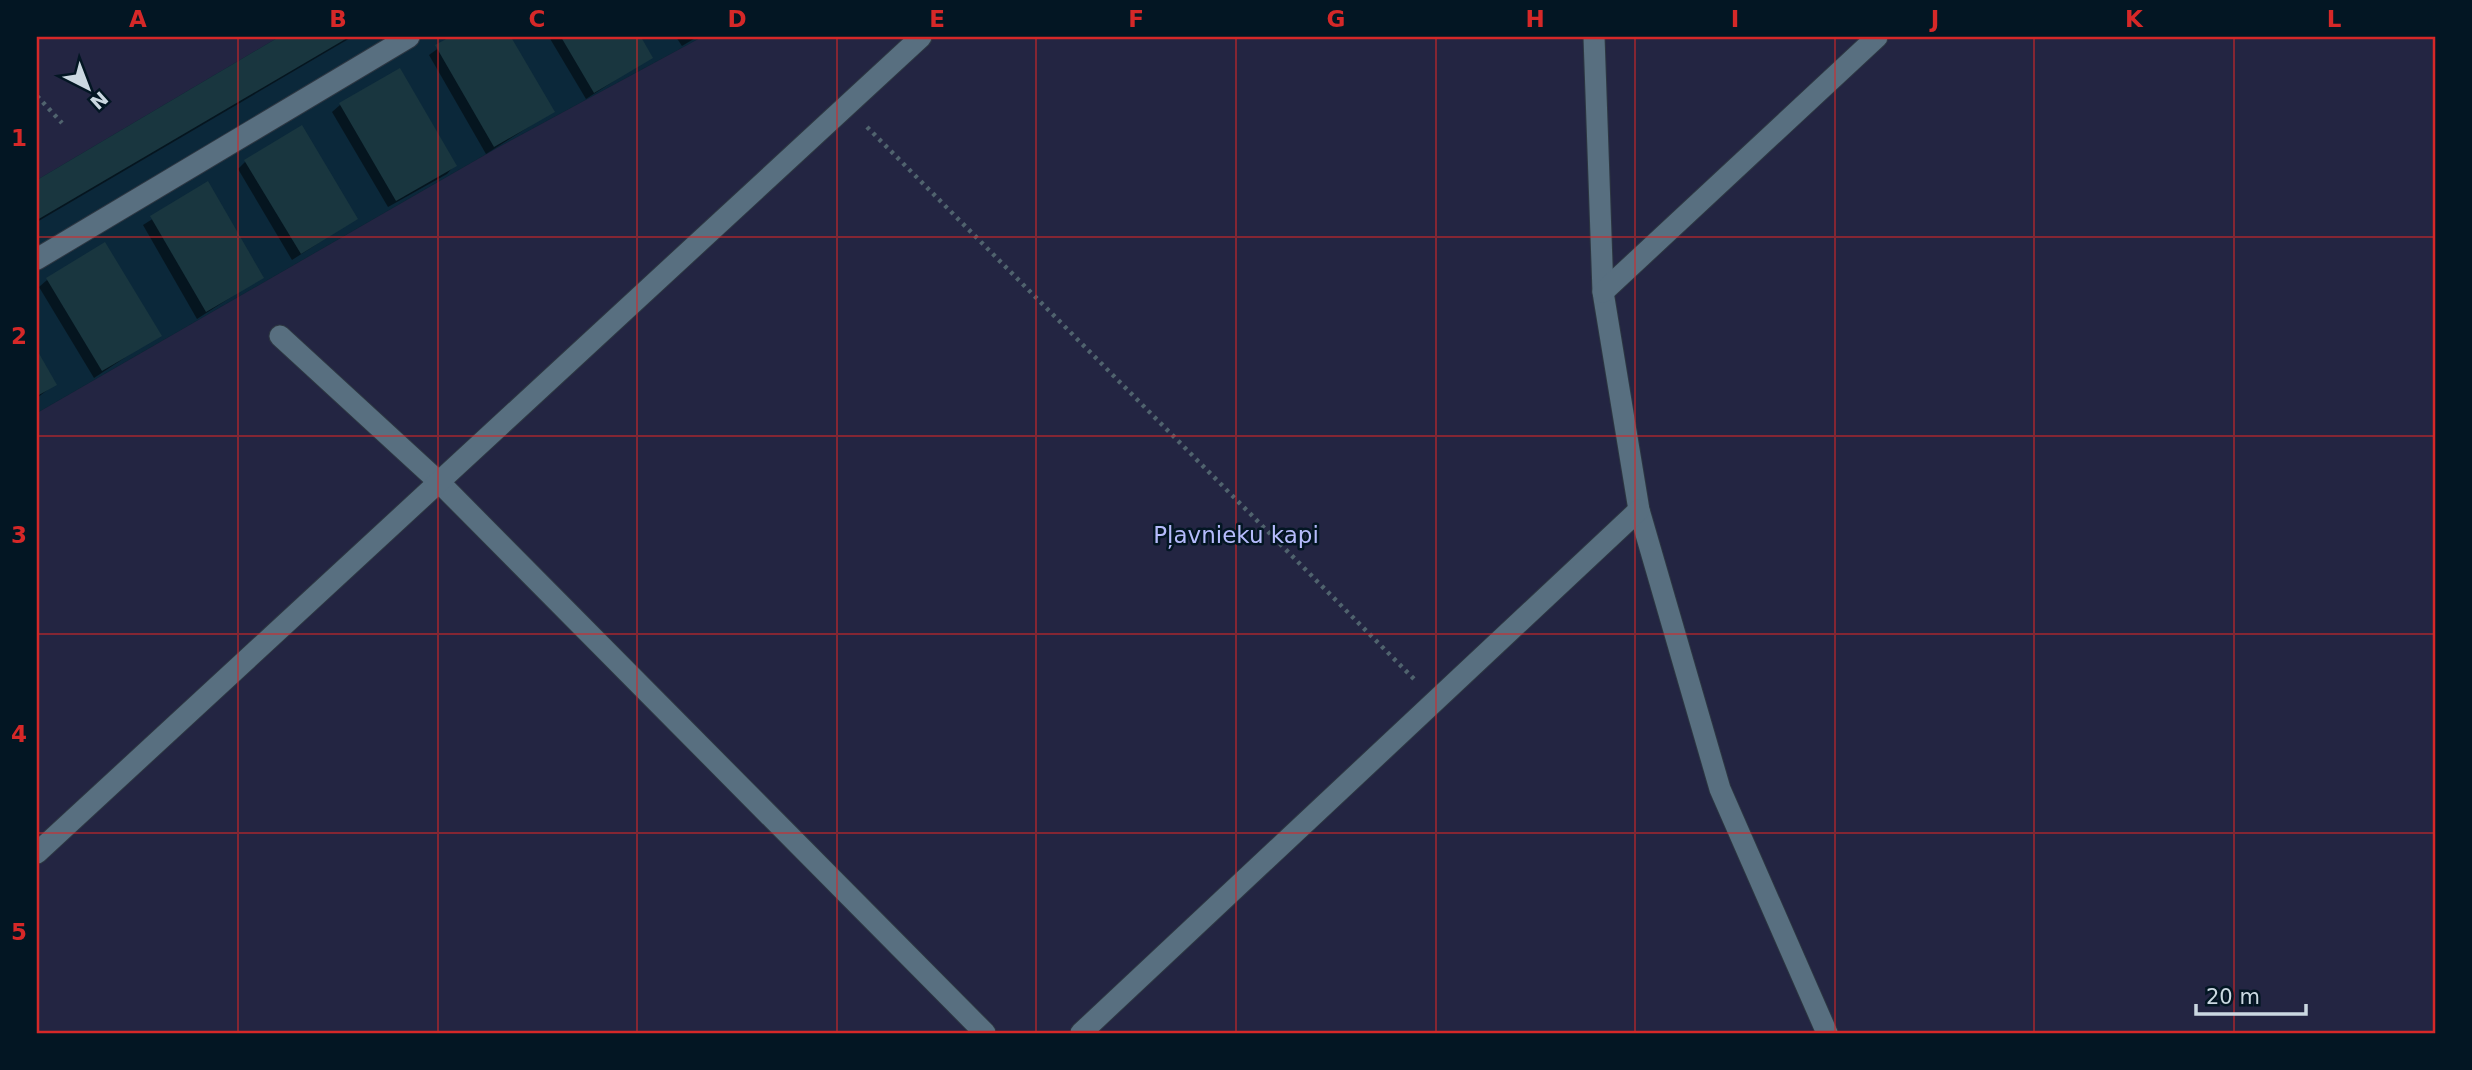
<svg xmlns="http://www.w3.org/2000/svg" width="2472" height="1070" viewBox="0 0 2472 1070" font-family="'DejaVu Sans',sans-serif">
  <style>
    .built { fill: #0b283a }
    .green { fill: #232542 }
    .shadow { fill: #0007 }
    .building { fill: #19363f }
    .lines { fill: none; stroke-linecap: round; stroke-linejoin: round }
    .lane-casing { stroke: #2d3742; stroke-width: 23 }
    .path { stroke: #50636e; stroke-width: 4.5; stroke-dasharray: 3.5 5; stroke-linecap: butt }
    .lane { stroke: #586f80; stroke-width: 21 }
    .grid { fill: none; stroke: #d62828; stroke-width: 2; stroke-opacity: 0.55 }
    .labels { text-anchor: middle; stroke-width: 5; stroke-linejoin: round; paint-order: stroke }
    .park-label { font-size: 23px; fill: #b5bbfb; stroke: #031623 }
    .neatline { fill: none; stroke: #d62828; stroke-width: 2.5 }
    .grid-label { font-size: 23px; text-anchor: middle; font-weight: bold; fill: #d62828 }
  </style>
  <rect width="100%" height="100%" fill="#0a202d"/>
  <polygon class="built" points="279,37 702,37 497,148 37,413 37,180"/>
  <g class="green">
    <polygon points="37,37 279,37 37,180"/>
    <polygon points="702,37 2435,37 2435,1033 37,1033 37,413 497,148"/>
  </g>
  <g class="shadow">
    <polygon points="282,37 352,37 37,222 37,182"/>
    <polygon points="454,37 509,37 552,112 486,154 429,55"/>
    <polygon points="549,37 639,37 651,57 586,99"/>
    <polygon points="676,37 697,37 682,46"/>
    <polygon points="340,105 454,166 447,174 388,207 332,112"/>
    <polygon points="246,161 356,219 292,260 238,169"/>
    <polygon points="208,184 262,277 197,319 143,225"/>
    <polygon points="47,280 159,335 94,378 39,287"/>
    <polygon points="37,353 55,384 37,398"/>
  </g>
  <g class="building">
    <polygon points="279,37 349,37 37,220 37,180"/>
    <polygon points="450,37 511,37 555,112 494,147 435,45"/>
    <polygon points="561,37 641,37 653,58 594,93"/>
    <polygon points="400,68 457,166 396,201 339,103"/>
    <polygon points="302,125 358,219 301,254 244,160"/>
    <polygon points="208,181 264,278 206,312 150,216"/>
    <polygon points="105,242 162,336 102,371 46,278"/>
    <polygon points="37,350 57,385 37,396"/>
  </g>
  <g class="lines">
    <g class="lane-casing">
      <g id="lane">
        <polyline points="1594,37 1603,292 1639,510 1720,789 1827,1033"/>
        <polyline points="37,259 409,37"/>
        <polyline points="1603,292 1877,37"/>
        <polyline points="280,336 440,483 985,1033"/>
        <polyline points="37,853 921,37"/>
        <polyline points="1081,1033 1639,510"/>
      </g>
    </g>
    <g class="path">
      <polyline points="37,96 62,123"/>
      <polyline points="867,127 1415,680"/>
    </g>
    <use href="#lane" class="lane"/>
  </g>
  <path class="grid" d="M238 37V1033M438 37V1033M637 37V1033M837 37V1033M1036 37V1033M1236 37V1033M1436 37V1033M1635 37V1033M1835 37V1033M2034 37V1033M2234 37V1033M37 237H2435M37 436H2435M37 634H2435M37 833H2435"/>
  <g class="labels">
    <g class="park-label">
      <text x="1236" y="543">Pļavnieku kapi</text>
    </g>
  </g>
  <rect width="2472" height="1070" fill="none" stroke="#031623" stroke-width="77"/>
  <g transform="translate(88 88) rotate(138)" stroke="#031623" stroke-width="5" paint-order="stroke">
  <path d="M0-5L12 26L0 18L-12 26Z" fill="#cbd8e1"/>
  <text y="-10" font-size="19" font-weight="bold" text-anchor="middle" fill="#cbd8e1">N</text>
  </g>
  <path d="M2196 1004v10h110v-10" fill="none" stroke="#cbd8e1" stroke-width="3.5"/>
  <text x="2206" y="1004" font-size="21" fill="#cbd8e1" stroke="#031623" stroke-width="5" paint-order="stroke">20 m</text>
  <rect x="38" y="38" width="2396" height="994" class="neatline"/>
  <g class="grid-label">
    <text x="138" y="27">A</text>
    <text x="338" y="27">B</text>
    <text x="537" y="27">C</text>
    <text x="737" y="27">D</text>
    <text x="937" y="27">E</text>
    <text x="1136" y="27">F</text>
    <text x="1336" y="27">G</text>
    <text x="1535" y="27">H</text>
    <text x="1735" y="27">I</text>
    <text x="1935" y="27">J</text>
    <text x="2134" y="27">K</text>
    <text x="2334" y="27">L</text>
    <text x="19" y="146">1</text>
    <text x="19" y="344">2</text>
    <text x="19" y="543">3</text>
    <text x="19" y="742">4</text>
    <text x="19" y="940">5</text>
  </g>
</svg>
